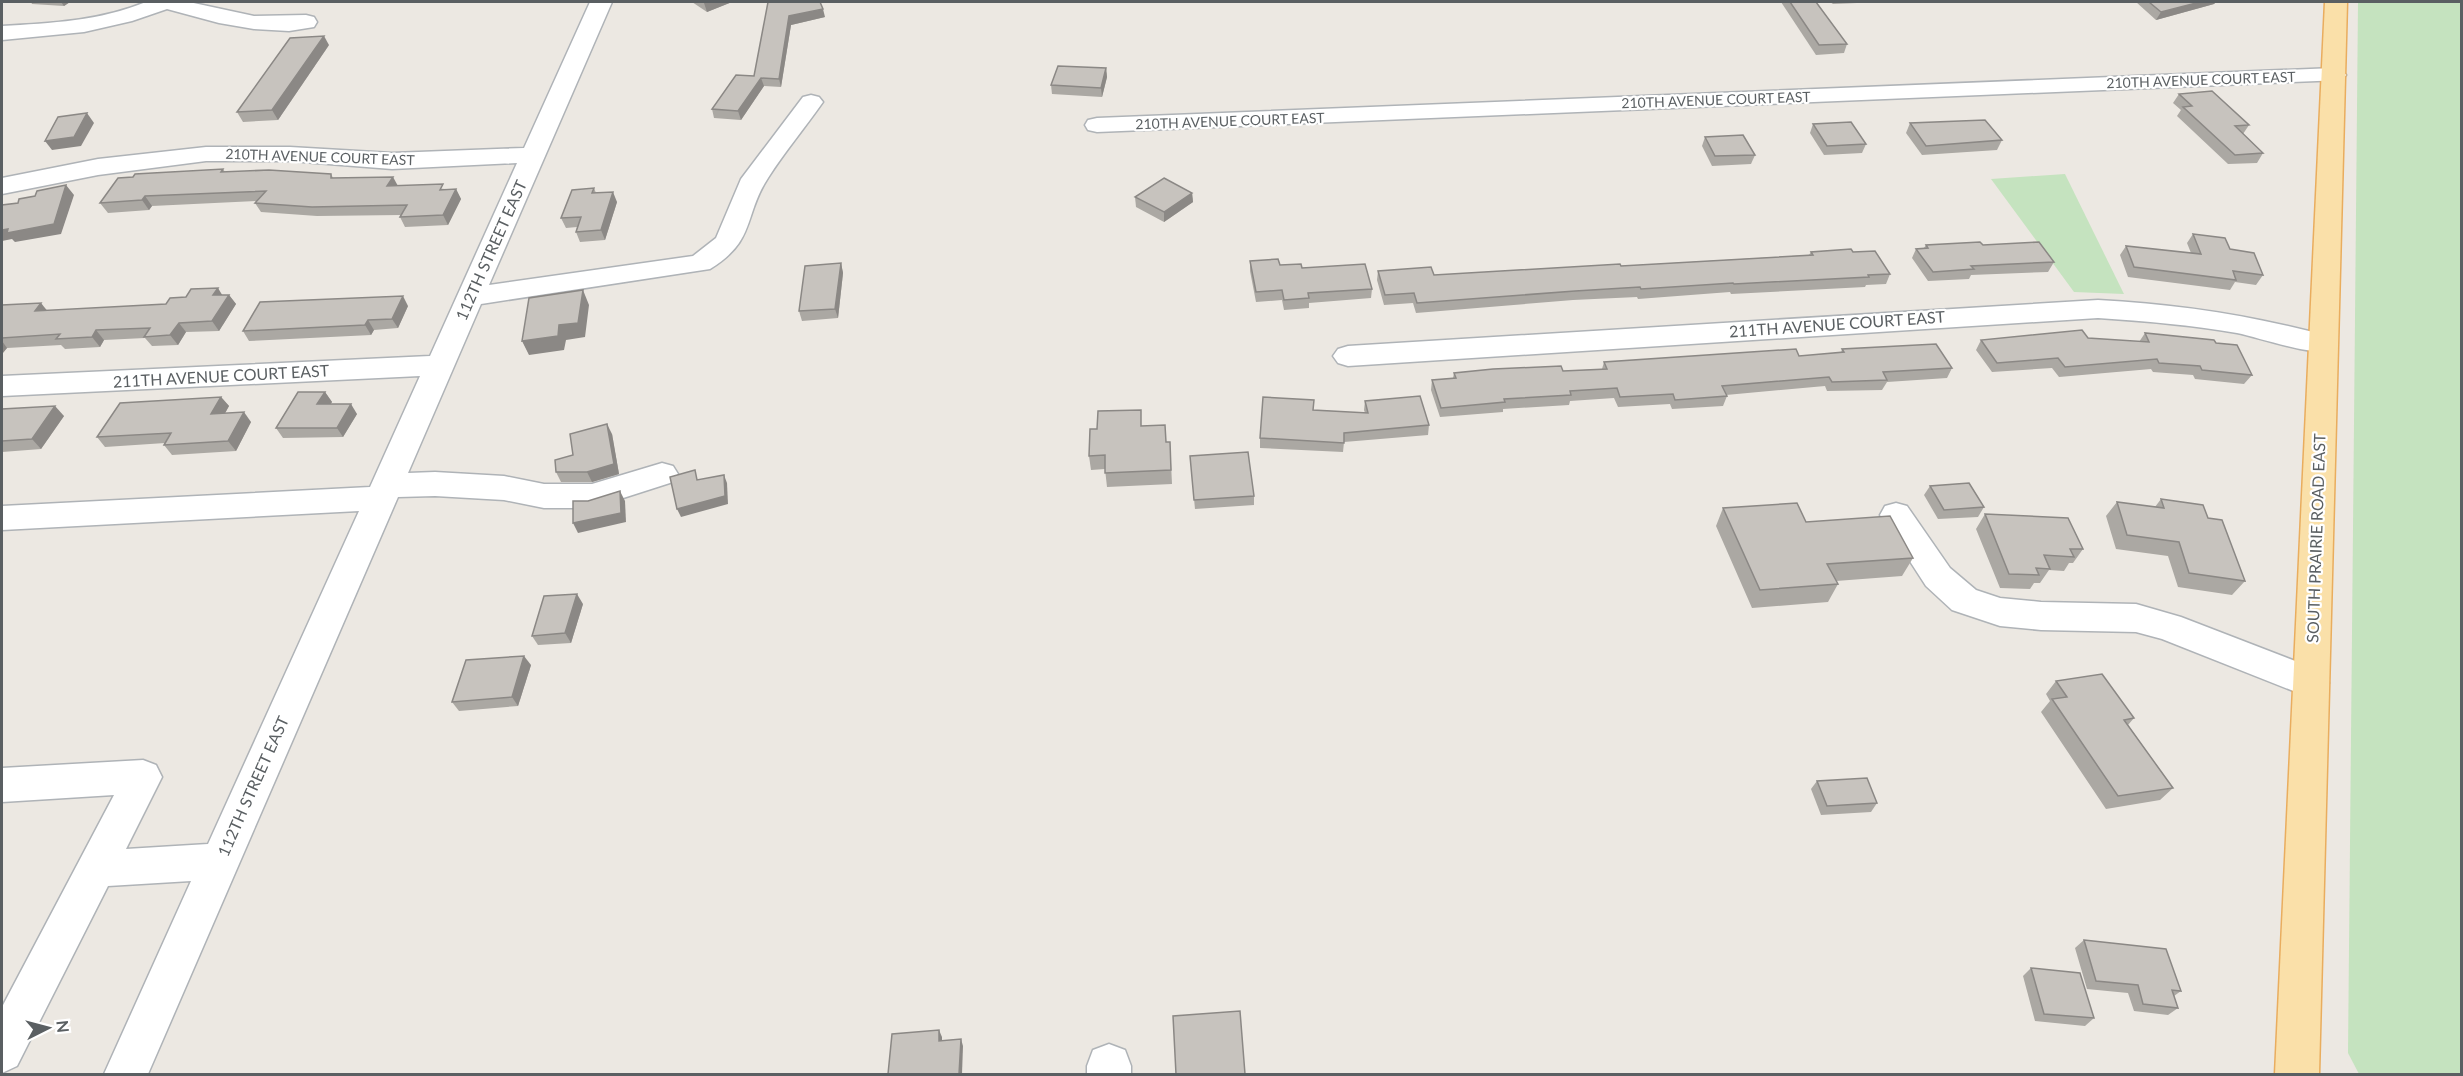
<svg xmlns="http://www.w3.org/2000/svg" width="2463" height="1076" viewBox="0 0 2463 1076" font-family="Lato,sans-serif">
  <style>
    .green { fill: #c5e3bf }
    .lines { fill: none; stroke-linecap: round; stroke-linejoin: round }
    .minor-casing { stroke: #afb3b7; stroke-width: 3 }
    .major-casing { stroke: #e9ad5e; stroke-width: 3 }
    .minor { fill: #fff; fill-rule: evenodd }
    .major { fill: #fae0a9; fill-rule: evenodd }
    .wall { fill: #aba8a3 }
    .shaded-wall { fill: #8b8885 }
    .building { fill: #c7c3be; stroke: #8b8885; stroke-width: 1.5 }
    .labels { text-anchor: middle; stroke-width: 4.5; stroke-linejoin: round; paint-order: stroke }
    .far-street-label { font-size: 14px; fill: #5a5f62; stroke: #fff }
    .street-label { font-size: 16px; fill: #5a5f62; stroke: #fff }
  </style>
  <rect width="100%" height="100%" fill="#ece8e2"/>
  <g class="green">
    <polygon points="2358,2 2461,2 2461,1074 2359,1074 2348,1053"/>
    <polygon points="2065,174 2124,294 2074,292 1991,179"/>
  </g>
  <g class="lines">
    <g class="minor-casing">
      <g id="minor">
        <path d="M146 2H189L254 16 306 15 314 17 317 22 314 27 289 31 254 29 219 23 167 9 132 21 84 32 2 40V26C51 23 100 21 146 2Z"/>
        <path d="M590 2H612L489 285 693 256 716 238 741 179 803 97 811 95 819 97 823 102C805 128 785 151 768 178 743 216 757 240 710 269L481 304 408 473 435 472 504 476 544 484H592L662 463 673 466 678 474 673 482 592 508H544L504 500 435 496 398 497 148 1074H104L191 881 108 886 17 1066 2 1073V1007L114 795 2 802V768L143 760 156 765 162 777 126 849 208 844 359 511 2 530V506L370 487 420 376 2 396V376L430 356 517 163 392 169 290 161H206L98 175 2 194V178L98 159 206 147H290L392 153 524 148Z"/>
        <polygon points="2334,68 2342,70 2346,75 2342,80 1097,132 1088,130 1085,125 1088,120 1097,118"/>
        <path d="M2098 300C2178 304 2255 316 2332 337L2336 344 2332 351C2313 356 2260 338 2237 333 2191 325 2145 321 2098 318L1348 366 1338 363 1333 356 1338 349 1348 346Z"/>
        <polygon points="1896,503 1907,506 1950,568 1976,590 2000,598 2041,602 2136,604 2181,617 2324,672 2329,683 2324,694 2311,698 2162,639 2136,632 2041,630 2000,626 1952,610 1926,586 1880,515 1885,506"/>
        <polygon points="1109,1044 1125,1050 1131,1066 1131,1074 1087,1074 1087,1066 1093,1050"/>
      </g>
    </g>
    <g class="major-casing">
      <polygon id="major" points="2325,2 2347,2 2319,1074 2275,1074"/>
    </g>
    <use href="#minor" class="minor"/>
    <use href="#major" class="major"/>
  </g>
  <g class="wall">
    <polygon points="31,2 70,2 64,6 32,4"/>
    <polygon points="692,2 732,2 707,12"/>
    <polygon points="768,2 825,17 791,25 781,87 764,86 741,120 714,118 712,109 754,76"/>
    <polygon points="1781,2 1816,2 1847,44 1844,53 1816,55"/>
    <polygon points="1830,2 1858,2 1857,3 1833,4"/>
    <polygon points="2136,2 2216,2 2214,4 2156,20"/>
    <polygon points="329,45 278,120 243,122 237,112"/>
    <polygon points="1106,68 1107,77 1102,97 1052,94 1051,85"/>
    <polygon points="2179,94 2249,125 2243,134 2263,153 2257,163 2228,164 2177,116 2181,110 2173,103"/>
    <polygon points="1910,123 2002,140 1997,150 1922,155 1906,133"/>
    <polygon points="1813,124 1866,144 1862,153 1824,155 1810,133"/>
    <polygon points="1705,137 1755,155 1751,164 1712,166 1702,146"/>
    <polygon points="223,169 225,172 331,174 333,178 398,186 446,189 456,189 461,199 448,225 405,227 400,217 401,215 317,216 261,212 255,203 256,201 152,206 149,210 108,213 100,203"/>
    <polygon points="594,188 596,193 617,202 605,240 580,242 576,232 577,227 566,228 561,218"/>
    <polygon points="1192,193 1193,202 1164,222 1136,207 1135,197"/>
    <polygon points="2193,234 2230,249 2263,275 2256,285 2235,282 2230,290 2128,277 2120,255 2126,246 2191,253 2187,243"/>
    <polygon points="1926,245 1983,245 2054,262 2048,272 1971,275 1969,279 1928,281 1912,258 1916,249 1924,248"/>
    <polygon points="1811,252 1853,252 1890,274 1886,284 1866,285 1865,287 1731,294 1730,292 1638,299 1637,297 1573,300 1416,313 1413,303 1384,305 1377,280 1378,271 1434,275 1621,266 1809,255"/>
    <polygon points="1250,261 1302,268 1372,289 1371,298 1309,303 1309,308 1284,310 1282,300 1256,302 1250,271"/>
    <polygon points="841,263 843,273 838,318 802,321 799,311"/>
    <polygon points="222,295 229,295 236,304 219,331 186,332 178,345 152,346 145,338 104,340 100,347 65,349 61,345 7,348 2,354 2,305 47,311 166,304"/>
    <polygon points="408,306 398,328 374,330 371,335 249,341 243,331"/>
    <polygon points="2145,333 2216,343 2252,375 2244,384 2195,379 2193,375 2153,372 2151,369 2059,377 2052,368 1992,372 1976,350 1981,340 2088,338 2139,342"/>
    <polygon points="1842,349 1952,368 1947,378 1887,382 1882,390 1827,391 1825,386 1726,395 1727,396 1723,406 1672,409 1670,404 1618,407 1614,398 1570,401 1569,405 1503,409 1503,412 1440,417 1431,390 1432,380 1453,378 1454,373 1563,371 1602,369 1604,362 1799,356 1841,353"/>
    <polygon points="325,392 332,402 330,404 357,414 343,437 283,438 276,428"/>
    <polygon points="221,397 229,406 225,413 251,422 236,451 172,455 164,445 165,443 105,447 97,437"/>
    <polygon points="1365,401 1429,425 1428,435 1344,442 1343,452 1260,448 1260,438 1313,410 1365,413 1364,410"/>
    <polygon points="2,409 64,416 41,449 2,452"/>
    <polygon points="1142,426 1166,442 1170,442 1172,484 1107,487 1105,469 1091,470 1089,456 1097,429"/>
    <polygon points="612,434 619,474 592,482 561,482 556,472 573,455"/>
    <polygon points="1190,456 1254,496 1254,505 1195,509"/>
    <polygon points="1930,486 1984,507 1978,517 1938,519 1924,495"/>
    <polygon points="2161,499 2208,518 2245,581 2232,595 2178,587 2168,556 2116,549 2106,516 2117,502 2155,507"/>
    <polygon points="1723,508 1806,522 1913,558 1902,576 1836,581 1838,584 1828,602 1752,608 1716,526"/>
    <polygon points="1985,514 2083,549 2073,563 2069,563 2064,571 2049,570 2040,583 2034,583 2030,589 2000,588 1976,529"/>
    <polygon points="583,604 571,643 538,645 532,636"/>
    <polygon points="531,665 518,706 459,711 452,702"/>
    <polygon points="2056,681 2134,718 2128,725 2173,788 2160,800 2106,809 2041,712 2050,701 2046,694"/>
    <polygon points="1817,781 1877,803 1871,812 1821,815 1811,789"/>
    <polygon points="2084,940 2181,991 2174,996 2178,1008 2168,1015 2134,1011 2128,993 2087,989 2075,948"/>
    <polygon points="2031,968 2094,1018 2085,1026 2035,1021 2023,976"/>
  </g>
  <g class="shaded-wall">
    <polygon points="61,2 70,2 64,6"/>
    <polygon points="707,2 732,2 707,12 704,3"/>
    <polygon points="2200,2 2216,2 2214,4 2156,20 2161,12"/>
    <polygon points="823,9 825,17 791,25 781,87 779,79 789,16"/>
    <polygon points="324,36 329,45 278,120 272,110"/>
    <polygon points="1106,68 1107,77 1102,97 1101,88"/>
    <polygon points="761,78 764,86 741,120 738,111"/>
    <polygon points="87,113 94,123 81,146 52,150 45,141"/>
    <polygon points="393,177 398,186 387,186"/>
    <polygon points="66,185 74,195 61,234 15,242 12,239 2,241 2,230 8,229"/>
    <polygon points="456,189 461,199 448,225 443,215"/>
    <polygon points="613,192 617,202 605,240 601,230"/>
    <polygon points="1192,193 1193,202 1164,222 1164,212"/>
    <polygon points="145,196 152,206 149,210 142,200"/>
    <polygon points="841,263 843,273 838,318 835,309"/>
    <polygon points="218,288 224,298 213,295"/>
    <polygon points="583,290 589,305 585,337 566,340 564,350 529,355 522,341 559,325"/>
    <polygon points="229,295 236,304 219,331 212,321"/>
    <polygon points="403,296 408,306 398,328 392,319"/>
    <polygon points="41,303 49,313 35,311"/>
    <polygon points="368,320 374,330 371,335 365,325"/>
    <polygon points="179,323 186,332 178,345 170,335"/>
    <polygon points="96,330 104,340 100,347 92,337"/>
    <polygon points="2,341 7,348 2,354"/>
    <polygon points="325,392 332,402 324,414 317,404"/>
    <polygon points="221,397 229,406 219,424 211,414"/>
    <polygon points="351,404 357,414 343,437 337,428"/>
    <polygon points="55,406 64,416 41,449 32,439"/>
    <polygon points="244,412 251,422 236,451 228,441"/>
    <polygon points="607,424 612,434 619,474 592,482 587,472"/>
    <polygon points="724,475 727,483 728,504 681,517 677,509"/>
    <polygon points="620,491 625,501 626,522 578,533 573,523"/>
    <polygon points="577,594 583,604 571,643 565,633"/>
    <polygon points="524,656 531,665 518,706 512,697"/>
    <polygon points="939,1030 942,1037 942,1048 939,1041"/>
    <polygon points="961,1039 963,1046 962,1074 959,1074"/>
  </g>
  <g class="building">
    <polygon points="768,2 820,2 823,9 789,16 779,79 761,78 738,111 712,109 736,75 754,76"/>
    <polygon points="1790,2 1816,2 1847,44 1819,45"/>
    <polygon points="2149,2 2200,2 2161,12"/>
    <polygon points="324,36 272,110 237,112 290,38"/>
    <polygon points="1058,66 1106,68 1101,88 1051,85"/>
    <polygon points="2212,91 2249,125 2235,126 2263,153 2235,155 2183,107 2192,106 2179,94"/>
    <polygon points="87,113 74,137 45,141 58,117"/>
    <polygon points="1985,120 2002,140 1926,146 1910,123"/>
    <polygon points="1851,122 1866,144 1827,146 1813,124"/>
    <polygon points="1743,135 1755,155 1715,156 1705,137"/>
    <polygon points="223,169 221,172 269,170 331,174 331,178 393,177 387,186 443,184 440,190 456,189 443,215 400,217 407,205 312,207 255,203 266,191 145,196 142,200 100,203 118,178 133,177 135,174"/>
    <polygon points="1164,178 1192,193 1164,212 1135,197"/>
    <polygon points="66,185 54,224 7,233 8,229 2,230 2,205 18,203 19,199 35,196 37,191"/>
    <polygon points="594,188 592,193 613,192 601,230 576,232 581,217 561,218 572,190"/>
    <polygon points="2193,234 2225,238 2230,249 2254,253 2263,275 2233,271 2236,280 2134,267 2126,246 2201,254"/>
    <polygon points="1980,242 1983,245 2039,242 2054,262 1971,266 1974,269 1933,272 1916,249 1928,248 1926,245"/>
    <polygon points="1851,249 1853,252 1875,251 1890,274 1868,275 1869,277 1734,284 1733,283 1641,289 1640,287 1575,291 1417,303 1414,293 1385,295 1378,271 1431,267 1434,275 1620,264 1621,266 1813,255 1811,252"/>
    <polygon points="1278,259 1280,265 1301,264 1302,268 1365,264 1372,289 1308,293 1309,298 1284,300 1282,290 1256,292 1250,261"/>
    <polygon points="841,263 835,309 799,311 805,266"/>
    <polygon points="218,288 213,295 229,295 212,321 179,323 170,335 144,337 150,328 96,330 92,337 56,339 60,334 2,338 2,305 41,303 35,311 166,304 170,298 186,297 191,289"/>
    <polygon points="583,290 578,323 559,325 558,336 522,341 529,298"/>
    <polygon points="403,296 392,319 368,320 365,325 243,331 260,302"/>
    <polygon points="2082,330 2088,338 2149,342 2145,333 2214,340 2216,343 2237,345 2252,375 2202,370 2200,366 2159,363 2157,359 2065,367 2058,358 1997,363 1981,340"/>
    <polygon points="1936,344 1952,368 1883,372 1887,380 1832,382 1829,377 1722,386 1727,396 1675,400 1673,394 1620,397 1617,388 1570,391 1571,395 1504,399 1505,402 1441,408 1432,380 1456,378 1454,373 1493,369 1561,366 1563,371 1607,369 1604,362 1796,349 1799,356 1844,352 1842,349"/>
    <polygon points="298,392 325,392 317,404 351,404 337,428 276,428"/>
    <polygon points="1420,396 1429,425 1344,433 1344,443 1260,438 1263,397 1314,400 1313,410 1368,413 1365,401"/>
    <polygon points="221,397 211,414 244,412 228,441 164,445 171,433 97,437 120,403"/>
    <polygon points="55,406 32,439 2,441 2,409"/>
    <polygon points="1141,410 1141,426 1165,425 1166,442 1170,442 1171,470 1105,473 1105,455 1089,456 1090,429 1097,429 1098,411"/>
    <polygon points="607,424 614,464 587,472 556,472 555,460 573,455 570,434"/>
    <polygon points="1248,452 1254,496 1194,500 1190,456"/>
    <polygon points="695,470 697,480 724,475 725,496 677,509 670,477"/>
    <polygon points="1969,483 1984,507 1944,510 1930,486"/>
    <polygon points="620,491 621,513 573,523 573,501 588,501"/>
    <polygon points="2161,499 2203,505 2208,518 2222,520 2245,581 2189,573 2179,542 2127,535 2117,502 2164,508"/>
    <polygon points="1797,503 1806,522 1890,516 1913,558 1827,564 1838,584 1760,590 1723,508"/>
    <polygon points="1985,514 2068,518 2083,549 2070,549 2074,557 2044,555 2050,569 2036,568 2039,575 2009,574"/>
    <polygon points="577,594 565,633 532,636 544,596"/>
    <polygon points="524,656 512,697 452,702 466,660"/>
    <polygon points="2102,674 2134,718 2124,720 2173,788 2118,796 2052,699 2067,697 2056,681"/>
    <polygon points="1867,778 1877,803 1827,806 1817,781"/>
    <polygon points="2084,940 2166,949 2181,991 2172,990 2178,1008 2143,1004 2138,985 2096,981"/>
    <polygon points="2031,968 2080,973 2094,1018 2044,1014"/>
    <polygon points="1240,1011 1245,1074 1176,1074 1173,1016"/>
    <polygon points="939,1030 939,1041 961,1039 959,1074 888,1074 892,1034"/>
  </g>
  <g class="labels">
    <g class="far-street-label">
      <text transform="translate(2201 80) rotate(-2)" y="5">210TH AVENUE COURT EAST</text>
      <text transform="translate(1716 100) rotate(-2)" y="5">210TH AVENUE COURT EAST</text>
      <text transform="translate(1230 121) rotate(-2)" y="5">210TH AVENUE COURT EAST</text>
      <text transform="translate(320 157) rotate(2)" y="5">210TH AVENUE COURT EAST</text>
    </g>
    <g class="street-label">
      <text transform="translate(491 250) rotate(-66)" y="6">112TH STREET EAST</text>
      <text transform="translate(1837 324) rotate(-4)" y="6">211TH AVENUE COURT EAST</text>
      <text transform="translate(221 376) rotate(-3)" y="6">211TH AVENUE COURT EAST</text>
      <text transform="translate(2316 538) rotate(-88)" y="6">SOUTH PRAIRIE ROAD EAST</text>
      <text transform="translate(253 786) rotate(-66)" y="6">112TH STREET EAST</text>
    </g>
  </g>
  <rect width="2463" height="1076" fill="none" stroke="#5a5f62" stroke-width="6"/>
  <g transform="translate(48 1028) rotate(84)" stroke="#ffffff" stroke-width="4.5" paint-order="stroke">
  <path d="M0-4.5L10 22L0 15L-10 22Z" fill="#5a5f62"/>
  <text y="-9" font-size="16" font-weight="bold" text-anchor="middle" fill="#5a5f62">N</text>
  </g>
</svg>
